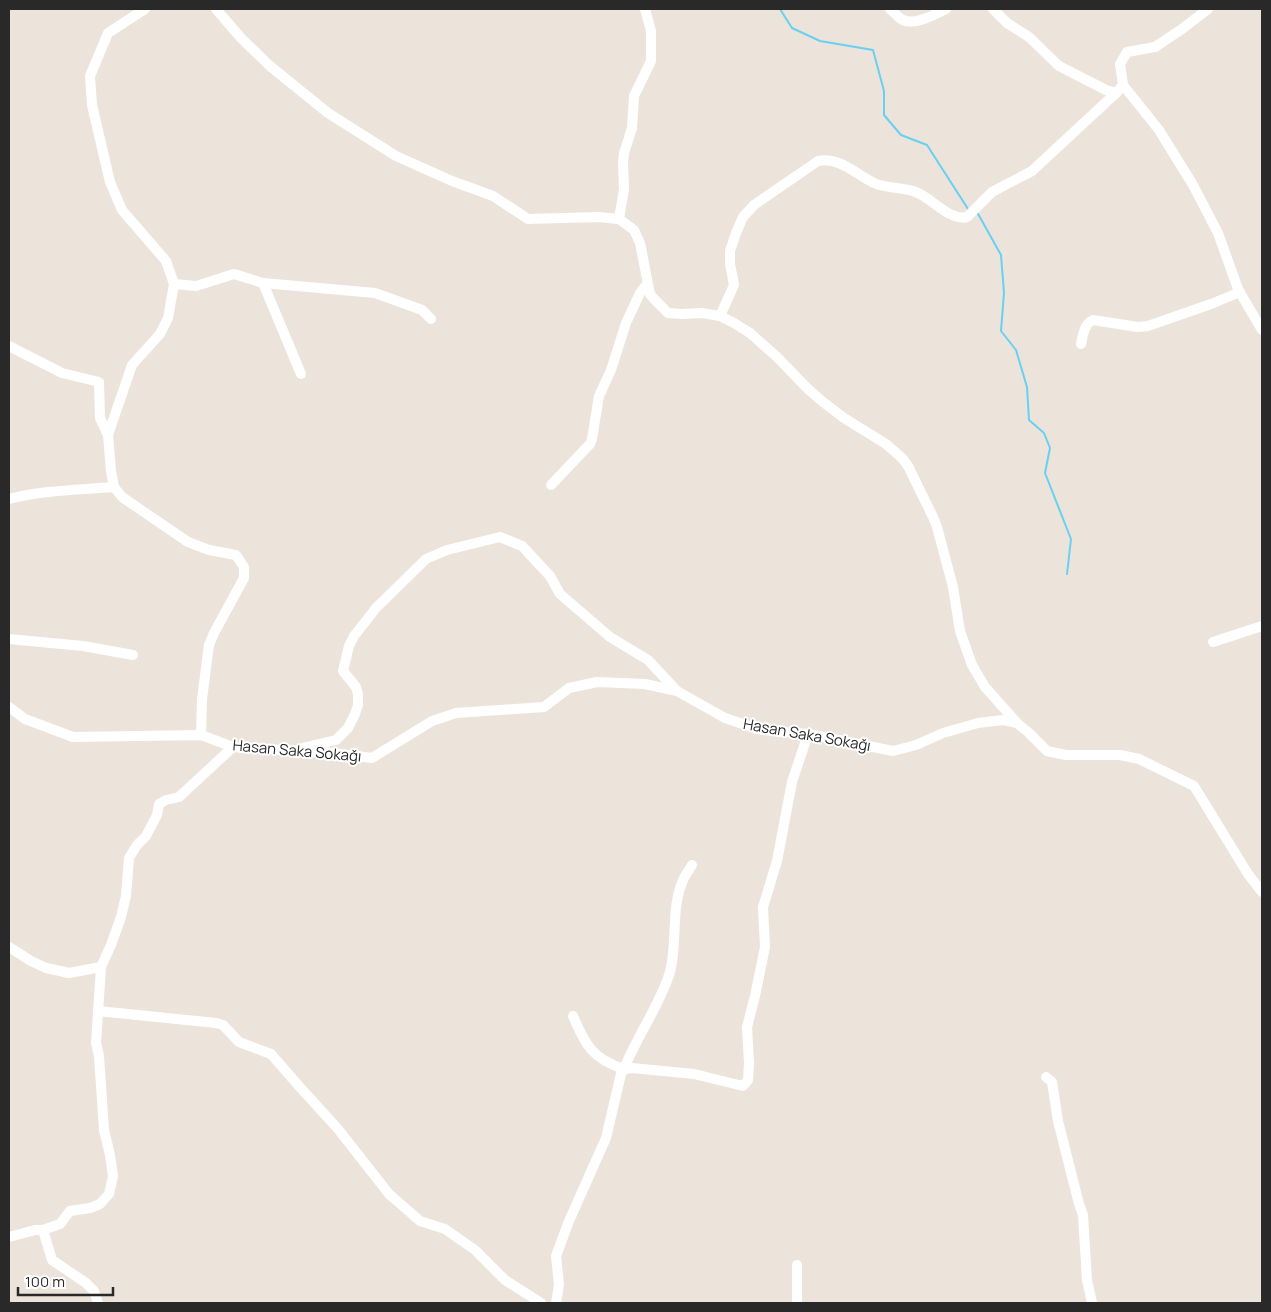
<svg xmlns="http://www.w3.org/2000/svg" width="1271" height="1312" viewBox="0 0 1271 1312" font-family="Manrope,sans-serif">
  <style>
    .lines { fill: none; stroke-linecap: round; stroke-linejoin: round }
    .stream { stroke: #68d0f3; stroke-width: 2 }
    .minor { stroke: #fff; stroke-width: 10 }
    .labels { text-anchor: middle; stroke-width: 4; stroke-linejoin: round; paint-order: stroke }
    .street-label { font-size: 15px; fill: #292929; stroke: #fff }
  </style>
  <rect width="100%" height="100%" fill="#ece4da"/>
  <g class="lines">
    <g class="stream">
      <polyline points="780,9 792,28 820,41 873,50 884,91 884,115 901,135 927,145 968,209"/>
      <polyline points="977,212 1001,255 1004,293 1001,331 1016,350 1027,387 1029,420 1044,433 1050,448 1045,473 1071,539 1067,574"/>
    </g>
    <g class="minor">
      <polyline points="216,9 241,38 270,66 328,113 396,156 452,181 493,196 528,219 598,217 619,219 634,230 640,243 650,294 655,300 668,313 682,314 702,313 720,316 734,323 750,333 777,357 807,388 823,402 844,418 886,444 903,459 908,466 933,517 937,527 953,587 960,631 972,665 985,687 1017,723"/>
      <path d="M890 9C894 12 898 18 903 20 914 26 936 14 946 9"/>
      <polyline points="993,9 1007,23 1029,37 1059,66 1106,90 1116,93"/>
      <polyline points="1208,9 1182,29 1155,47 1127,52 1120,64 1123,85 1159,130 1193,185 1218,233 1238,289 1262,330"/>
      <polyline points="619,219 624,189 623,163 624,153 632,128 634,96 651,61 651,31 645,9"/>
      <polyline points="263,283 301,374"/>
      <polyline points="174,284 196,286 234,274 263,283 375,293 422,310 431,319"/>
      <path d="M720 316 734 285 730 264V251L736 233 743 217 754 205 818 161C839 156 857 175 874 183 888 189 903 187 916 192 932 198 949 221 967 217L992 192 1032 171 1116 93 1123 85"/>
      <path d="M1081 344C1083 335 1084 324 1093 320L1138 327 1148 326 1211 304 1240 292"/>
      <polyline points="9,346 62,373 99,382 100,418 108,435 132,365 160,334 168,318 174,284 166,261 122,210 110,182 92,105 90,76 108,33 145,9"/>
      <polyline points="108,435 111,471 114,487 122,497 188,542 209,550 236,555 244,567 244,578 214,633 209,645 202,699 201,735"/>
      <polyline points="551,485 590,444 592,439 599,396 611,370 626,323 640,293 647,284"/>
      <path d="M9 499C43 490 79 490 114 487"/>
      <polyline points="9,639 83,646 133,655"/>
      <polyline points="1213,642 1262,626"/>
      <polyline points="9,707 25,719 73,737 201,735 233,747 333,753 372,758 432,721 456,713 544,707 569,688 597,682 645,684 677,691 725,718 757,729 773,731 808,734 893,751 916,745 943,733 978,723 1003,720 1017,723 1028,732 1047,751 1066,755 1120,755 1139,759 1194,786 1248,874 1262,892"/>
      <polyline points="302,748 336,740 348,728 355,714 358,705 358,694 356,687 343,671 349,646 354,636 376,608 426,559 447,550 500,537 522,546 550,576 560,594 610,637 648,660 676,690"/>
      <polyline points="9,947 31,961 46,968 69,973 101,967"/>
      <polyline points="98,1011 216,1023 223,1025 239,1042 271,1054 298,1085 338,1129 389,1194 420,1221 445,1229 475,1250 505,1280 541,1303"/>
      <path d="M573 1016C586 1045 591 1058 624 1069 637 1036 660 1005 670 972 678 942 670 907 684 878 686 874 690 869 692 865"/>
      <polyline points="1046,1077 1052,1082 1058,1121 1079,1204 1083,1215 1087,1280 1092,1303"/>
      <polyline points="43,1230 60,1224 70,1211 90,1208 100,1204 109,1194 113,1176 110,1155 104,1130 99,1056 96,1043 101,967 111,945 121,917 126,896 129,858 137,845 146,836 157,815 159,804 166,800 179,797 233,747"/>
      <polyline points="9,1237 35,1230 43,1230 52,1260 86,1283 94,1291 98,1303"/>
      <polyline points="556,1303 559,1285 556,1256 569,1221 606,1138 621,1074 624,1069 632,1068 694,1074 743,1086 748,1080 749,1063 747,1027 755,996 765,947 763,907 777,861 792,782 808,734"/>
      <polyline points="797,1303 797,1265"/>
    </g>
  </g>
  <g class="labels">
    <g class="street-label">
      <text transform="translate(807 735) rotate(10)" y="5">Hasan Saka Sokağı</text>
      <text transform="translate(297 751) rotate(5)" y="5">Hasan Saka Sokağı</text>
    </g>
  </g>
  <rect width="1271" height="1312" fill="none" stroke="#292929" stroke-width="20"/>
  <path d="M18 1287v8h95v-8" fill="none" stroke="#292929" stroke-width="2.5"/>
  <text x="25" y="1287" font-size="15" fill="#292929" stroke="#ffffff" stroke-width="4" paint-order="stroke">100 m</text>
</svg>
